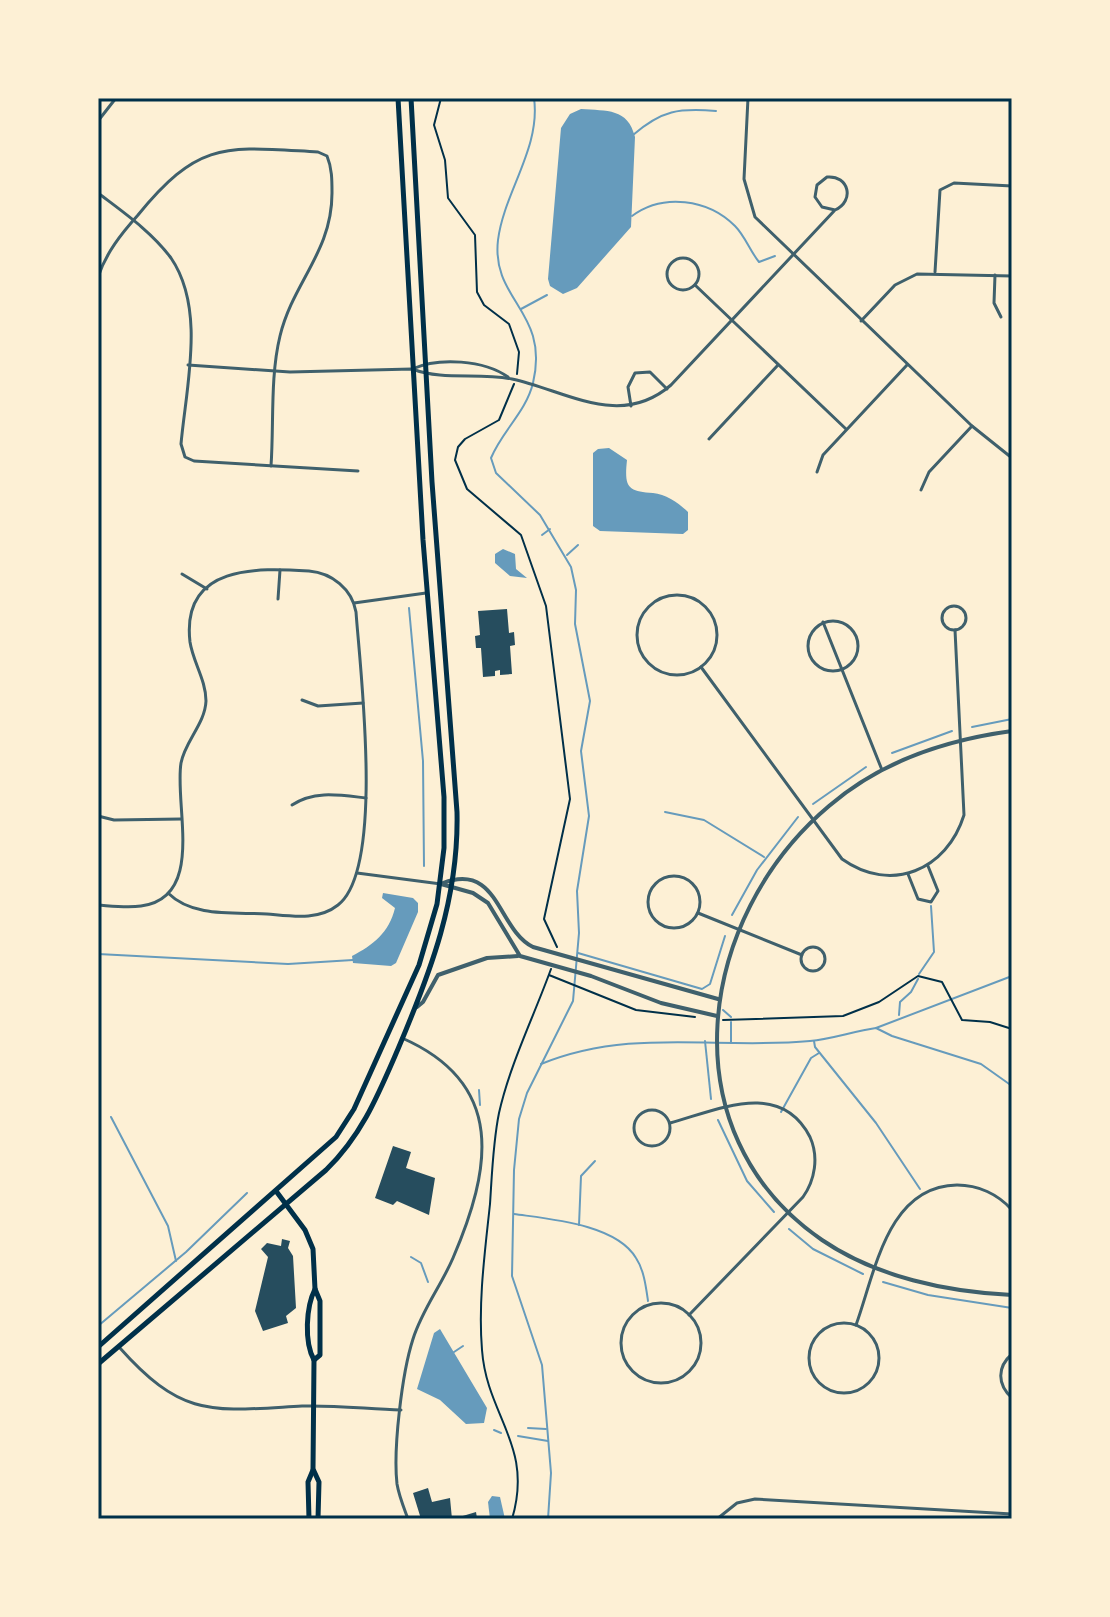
<svg xmlns="http://www.w3.org/2000/svg" width="1110" height="1617" viewBox="0 0 1110 1617" font-family="Arial,sans-serif">
  <style>
    .water { fill: #669bbc }
    .lines { fill: none; stroke-linecap: round; stroke-linejoin: round }
    .stream { stroke: #669bbc; stroke-width: 2 }
    .building { fill: #264d5e }
    .path { stroke: #003049; stroke-width: 2 }
    .minor { stroke: #3f606c; stroke-width: 3 }
    .tertiary { stroke: #3f606c; stroke-width: 4 }
    .primary { stroke: #003049; stroke-width: 5 }
    .neatline { fill: none; stroke: #003049; stroke-width: 3 }
  </style>
  <rect width="100%" height="100%" fill="#fdf0d5"/>
  <g class="water">
    <path d="M581 109C607 111 628 108 635 137L631 227 577 288 563 294 550 286 548 279 561 128 570 114Z"/>
    <path d="M609 448 627 460C624 488 628 491 653 493 666 494 680 504 688 512V530L683 534 600 531 593 526V453L598 449Z"/>
    <polygon points="503,549 515,554 516,569 527,578 510,576 495,563 495,554"/>
    <path d="M383 893 413 898 418 903V912L396 963 391 966 353 963 352 956C373 945 389 933 395 908L382 898Z"/>
    <polygon points="440,1329 487,1408 484,1423 466,1424 440,1400 417,1389 434,1333"/>
    <polygon points="492,1496 500,1497 505,1519 490,1519 488,1502"/>
  </g>
  <g class="lines">
    <g class="stream">
      <path d="M534 98C541 148 504 192 498 240 491 301 550 311 533 383 526 412 502 431 491 458L496 473 540 515 571 567 576 590 575 624 590 701 581 751 589 816 577 891 579 933 573 1001 527 1093 519 1119 514 1170 512 1276 542 1365 551 1473 548 1519"/>
      <path d="M633 135C662 110 679 108 716 111"/>
      <path d="M632 216C663 193 708 199 735 226 745 236 750 251 759 262L775 256"/>
      <polyline points="521,309 547,295"/>
      <polyline points="542,535 550,529"/>
      <polyline points="567,555 578,545"/>
      <polyline points="409,608 423,761 424,866"/>
      <polyline points="972,727 1012,719"/>
      <polyline points="892,753 952,731"/>
      <polyline points="813,804 866,767"/>
      <polyline points="665,812 704,820 764,857"/>
      <polyline points="732,915 757,870 798,817"/>
      <polyline points="578,953 702,989 710,984 725,936"/>
      <polyline points="98,954 288,964 353,960"/>
      <polyline points="919,974 934,952 931,906"/>
      <polyline points="723,1010 731,1017"/>
      <polyline points="899,1015 900,1002 911,992 918,979"/>
      <polyline points="876,1028 1012,976"/>
      <polyline points="705,1041 711,1099"/>
      <polyline points="814,1041 815,1047 876,1123 920,1189"/>
      <polyline points="731,1043 731,1022"/>
      <path d="M541 1064C632 1027 717 1050 810 1041 832 1039 854 1031 876 1028L892 1036 981 1064 1012 1086"/>
      <polyline points="479,1090 480,1105"/>
      <polyline points="781,1112 811,1058 819,1053"/>
      <polyline points="111,1117 168,1226 176,1261"/>
      <polyline points="718,1120 747,1181 774,1212"/>
      <path d="M514 1214C549 1219 616 1224 636 1258 644 1270 646 1287 648 1301"/>
      <polyline points="579,1225 581,1176 595,1161"/>
      <polyline points="789,1229 813,1249 863,1274"/>
      <polyline points="411,1257 421,1263 428,1282"/>
      <polyline points="883,1282 928,1295 1012,1308"/>
      <polyline points="98,1326 186,1252 247,1193"/>
      <polyline points="451,1354 463,1346"/>
      <polyline points="528,1428 546,1429"/>
      <polyline points="494,1430 501,1433"/>
      <polyline points="518,1436 548,1441"/>
    </g>
  </g>
  <g class="building">
    <polygon points="507,609 509,633 514,632 515,645 510,646 512,674 500,675 500,670 495,671 495,676 483,677 481,648 476,648 475,636 480,635 478,611"/>
    <polygon points="393,1146 411,1152 406,1168 435,1178 429,1215 397,1201 393,1205 375,1198"/>
    <polygon points="282,1239 290,1241 288,1248 293,1256 296,1308 286,1316 288,1323 263,1331 255,1311 268,1257 261,1249 267,1243 281,1246"/>
    <polygon points="428,1488 432,1502 450,1498 452,1519 421,1519 413,1493"/>
    <polygon points="476,1512 477,1518 456,1519 456,1518"/>
  </g>
  <g class="lines">
    <g class="path">
      <polyline points="441,98 434,125 445,160 448,198 475,235 477,292 484,305 509,324 519,352 517,374"/>
      <polyline points="514,384 499,420 465,439 458,447 455,460 467,489 521,535 546,606 570,799 544,919 557,947"/>
      <polyline points="549,975 636,1010 695,1017"/>
      <polyline points="723,1020 843,1016 879,1002 918,976 942,982 962,1020 990,1022 1012,1029"/>
      <path d="M512 1519C534 1445 487 1417 482 1350 478 1302 485 1251 490 1204 492 1174 493 1142 499 1113 510 1064 534 1016 551 969"/>
    </g>
    <g class="minor">
      <polyline points="748,98 744,179 755,217 972,426 1012,458"/>
      <polyline points="98,121 116,98"/>
      <path d="M98 193C123 212 152 232 171 258 206 309 186 387 181 444L185 457 194 461 358 471"/>
      <circle cx="683" cy="274" r="16"/>
      <polyline points="935,272 940,190 954,183 1012,186"/>
      <polyline points="995,275 994,303 1001,317"/>
      <path d="M98 277C106 253 121 234 138 215 200 139 226 147 318 152L327 156C332 168 332 180 332 193 332 252 293 282 280 336 270 377 274 424 271 466"/>
      <polyline points="695,285 846,429"/>
      <polyline points="861,321 895,285 917,274 1012,276"/>
      <path d="M188 365 290 372 412 369C444 381 479 372 512 379 567 391 620 429 671 385L835 210C855 201 849 175 827 177L817 185 815 197 822 207 835 210"/>
      <path d="M412 369C439 357 484 360 508 377"/>
      <polyline points="631,406 628,387 635,373 650,372 667,389"/>
      <polyline points="709,439 778,365"/>
      <polyline points="817,472 823,455 907,365"/>
      <polyline points="921,490 929,472 972,426"/>
      <polyline points="182,574 207,589"/>
      <circle cx="677" cy="635" r="40"/>
      <polyline points="278,599 280,570"/>
      <polyline points="354,603 426,593"/>
      <circle cx="954" cy="618" r="12"/>
      <circle cx="833" cy="646" r="25"/>
      <polyline points="823,622 882,770"/>
      <path d="M701 667 842 859C891 894 947 870 964 815L955 630"/>
      <polyline points="302,700 318,706 363,703"/>
      <path d="M292 805C314 790 340 795 366 798"/>
      <polyline points="98,816 114,820 181,819"/>
      <polyline points="357,873 441,884"/>
      <polyline points="908,874 918,899 931,902 938,891 928,866"/>
      <circle cx="674" cy="902" r="26"/>
      <path d="M98 905C112 906 127 908 141 906 206 898 174 805 181 763 185 741 205 724 206 701 206 680 193 662 190 642 181 564 258 568 309 571 332 573 352 589 356 612 360 669 385 869 338 905 318 921 291 916 267 914 235 912 193 918 168 893"/>
      <polyline points="698,913 802,955"/>
      <circle cx="813" cy="959" r="12"/>
      <path d="M402 1038C507 1084 491 1169 453 1258 441 1286 422 1310 413 1339 402 1373 393 1449 397 1484 399 1496 404 1508 408 1519"/>
      <circle cx="652" cy="1128" r="18"/>
      <path d="M670 1123C718 1110 780 1079 810 1137 819 1157 815 1180 803 1197L689 1315"/>
      <circle cx="661" cy="1343" r="40"/>
      <circle cx="844" cy="1358" r="35"/>
      <path d="M856 1325C875 1273 887 1186 957 1185 978 1185 998 1194 1012 1210"/>
      <path d="M119 1347C183 1419 212 1411 302 1406 335 1405 368 1409 401 1410"/>
      <path d="M1012 1354C997 1367 997 1384 1012 1398"/>
      <polyline points="717,1519 737,1503 755,1499 1012,1514"/>
    </g>
    <g class="tertiary">
      <path d="M1012 731C945 740 881 761 829 806 697 917 666 1133 822 1240 876 1277 947 1292 1012 1295"/>
      <path d="M443 883C499 862 497 929 533 947L718 999"/>
      <polyline points="441,884 473,893 488,903 520,956 591,976 661,1003 717,1016"/>
      <polyline points="417,1007 423,1002 438,975 487,958 518,956"/>
    </g>
    <g class="primary">
      <polyline points="276,1191 305,1230 313,1249 315,1289 320,1301 320,1355 314,1360"/>
      <path d="M315 1289C306 1307 304 1342 314 1360L313 1469 319 1482 318 1519"/>
      <polyline points="98,1347 336,1137 354,1109 419,965 437,904 444,848 444,797 423,540 398,98"/>
      <path d="M98 1364 326 1170C362 1135 378 1095 398 1049 431 971 459 898 457 812L432 482 411 98"/>
      <polyline points="309,1519 308,1482 313,1470"/>
    </g>
  </g>
  <rect width="1110" height="1617" fill="none" stroke="#fdf0d5" stroke-width="200"/>
  <rect x="100" y="100" width="910" height="1417" class="neatline"/>
</svg>
